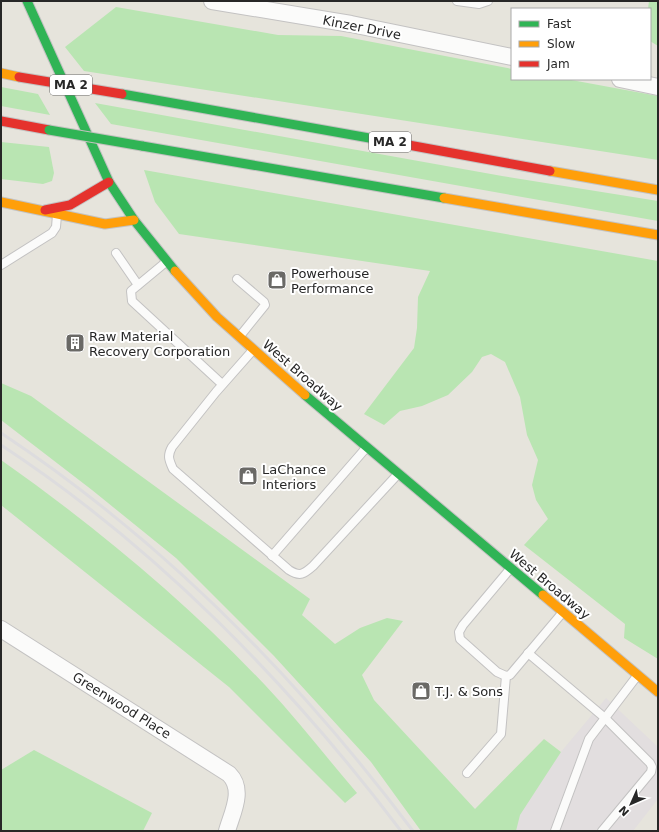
<svg xmlns="http://www.w3.org/2000/svg" width="659" height="832" viewBox="0 0 659 832" font-family="'DejaVu Sans',sans-serif">
  <style>
    .industrial { fill: #e2dedf }
    .green { fill: #b9e5b2 }
    .lines { fill: none; stroke-linecap: round; stroke-linejoin: round }
    .lane-casing { stroke: #c3c2c2; stroke-width: 10 }
    .street-casing { stroke: #c3c2c2; stroke-width: 18 }
    .fast-casing { stroke: #c3c2c2; stroke-width: 11 }
    .slow-casing { stroke: #c3c2c2; stroke-width: 11 }
    .jam-casing { stroke: #c3c2c2; stroke-width: 11 }
    .lane { stroke: #fbfbfa; stroke-width: 8 }
    .street { stroke: #fbfbfa; stroke-width: 16 }
    .fast { stroke: #30b455; stroke-width: 9 }
    .slow { stroke: #ff9f0a; stroke-width: 9 }
    .jam { stroke: #e5322d; stroke-width: 9 }
    .rail { stroke: #dddcde; stroke-width: 3 }
    .fast-bridge-casing { stroke: #c3c2bf; stroke-width: 11; stroke-linecap: butt }
    .jam-bridge-casing { stroke: #c3c2bf; stroke-width: 11; stroke-linecap: butt }
    .fast-bridge { stroke: #30b455; stroke-width: 9 }
    .jam-bridge { stroke: #e5322d; stroke-width: 9 }
    .labels { text-anchor: middle; stroke-width: 4; stroke-linejoin: round; paint-order: stroke }
    .shield { fill: #fff; stroke: #686868; stroke-width: 1 }
    .shield-label { font-size: 12px; font-weight: bold; fill: #272727 }
    .street-label { font-size: 13px; fill: #272727; stroke: #fff }
    .poi-label { font-size: 13px; fill: #272727; stroke: #fff; text-anchor: start }
  </style>
  <rect width="100%" height="100%" fill="#e6e4dc"/>
  <polygon class="industrial" points="606,698 658,747 658,799 633,831 495,831"/>
  <g class="green">
    <polygon points="649,1 658,1 658,46 650,41 650,9 648,9"/>
    <polygon points="116,7 278,35 341,36 512,69 512,79 566,79 658,96 658,160 84,71 65,47"/>
    <polygon points="1,87 38,94 50,115 1,106"/>
    <polygon points="95,103 502,176 658,201 658,221 111,124"/>
    <polygon points="1,142 49,147 54,173 52,181 43,184 1,179"/>
    <polygon points="144,170 658,261 658,659 624,638 625,624 524,545 548,519 536,500 532,485 538,460 527,435 520,397 505,362 491,354 482,357 472,372 448,395 422,406 400,411 384,425 364,414 414,348 417,328 418,297 430,271 179,234 155,202"/>
    <polygon points="1,383 31,396 310,599 302,615 335,644 360,628 387,618 403,621 362,675 374,700 475,809 544,739 561,752 520,815 516,831 421,831 371,762 274,656 176,558 92,490 1,420"/>
    <path d="M1 460C95 526 186 602 265 685 297 719 326 757 357 793L345 803 229 687 1 505Z"/>
    <polygon points="34,750 152,813 143,831 1,831 1,770"/>
  </g>
  <g class="lines">
    <g class="lane-casing">
      <g id="lane">
        <polyline points="457,1 479,4 488,1"/>
        <polyline points="116,253 138,285"/>
        <polyline points="166,262 131,291 132,301 222,384"/>
        <polyline points="1,265 52,233 56,227 57,215"/>
        <polyline points="237,279 264,302 265,305 240,336"/>
        <path d="M253 350 216 392 172 447C167 456 169 460 173 469L289 570C300 577 304 574 313 566L398 474"/>
        <polyline points="272,556 366,448"/>
        <polyline points="510,569 463,625 459,632 460,639 497,672 506,676 510,675 563,612"/>
        <polyline points="528,653 605,718 650,763 652,767 651,772 602,831"/>
        <polyline points="467,773 501,734 506,676"/>
        <polyline points="555,831 589,739 637,676"/>
      </g>
    </g>
    <g class="street-casing">
      <g id="street">
        <polyline points="212,1 351,24 512,57"/>
        <polyline points="620,79 658,87"/>
        <path d="M1 629 229 774C245 790 232 813 227 831"/>
      </g>
    </g>
    <g class="fast-casing">
      <g id="fast">
        <polyline points="27,1 109,182 134,220 175,271"/>
        <polyline points="122,94 403,144"/>
        <polyline points="142,146 444,198"/>
        <polyline points="305,395 543,595"/>
      </g>
    </g>
    <g class="slow-casing">
      <g id="slow">
        <polyline points="1,73 19,77"/>
        <polyline points="550,171 658,190"/>
        <polyline points="444,198 658,235"/>
        <polyline points="1,202 105,224 134,220"/>
        <polyline points="175,271 217,317 305,395"/>
        <polyline points="543,595 658,692"/>
      </g>
    </g>
    <g class="jam-casing">
      <g id="jam">
        <polyline points="1,121 49,130"/>
        <polyline points="403,144 550,171"/>
        <polyline points="45,210 70,205 109,182"/>
      </g>
    </g>
    <use href="#lane" class="lane"/>
    <use href="#street" class="street"/>
    <use href="#fast" class="fast"/>
    <use href="#slow" class="slow"/>
    <use href="#jam" class="jam"/>
    <g class="rail">
      <path d="M1 433C161 539 298 678 413 831"/>
      <path d="M1 445C155 546 290 684 401 831"/>
    </g>
    <g class="fast-bridge-casing">
      <polyline id="fast-bridge" points="49,130 142,146"/>
    </g>
    <g class="jam-bridge-casing">
      <polyline id="jam-bridge" points="19,77 122,94"/>
    </g>
    <use href="#fast-bridge" class="fast-bridge"/>
    <use href="#jam-bridge" class="jam-bridge"/>
  </g>
  <defs>
    <g id="shop-square" transform="scale(1)"><rect x="-9" y="-9" width="18" height="18" rx="4" fill="#6a6966" stroke="#fff"/><path d="M-5-2.5h2.3a2.7 3.5 0 0 1 5.4 0H5L5.5 6h-11ZM-1.5-2.5h3a1.5 2.3 0 0 0-3 0Z" fill="#fff"/></g>
    <g id="building-square" transform="scale(1)"><rect x="-9" y="-9" width="18" height="18" rx="4" fill="#6a6966" stroke="#fff"/><path d="M-4-6H4V6H1V3H-1V6H-4ZM-2.5-4.3h1.7v1.8h-1.7ZM.8-4.3h1.7v1.8H.8ZM-2.5-1h1.7V.8h-1.7ZM.8-1h1.7V.8H.8Z" fill="#fff"/></g>
  </defs>
  <g fill-rule="evenodd">
    <use href="#shop-square" x="277" y="280"/>
    <use href="#building-square" x="75" y="343"/>
    <use href="#shop-square" x="248" y="476"/>
    <use href="#shop-square" x="421" y="691"/>
  </g>
  <g class="labels">
    <g class="shield">
      <rect x="50" y="75" width="42" height="20" rx="3"/>
      <rect x="369" y="132" width="42" height="20" rx="3"/>
    </g>
    <g class="shield-label">
      <text x="71" y="89">MA 2</text>
      <text x="390" y="146">MA 2</text>
    </g>
    <g class="street-label">
      <text transform="translate(362 27) rotate(11)" y="5">Kinzer Drive</text>
      <text transform="translate(303 375) rotate(41)" y="5">West Broadway</text>
      <text transform="translate(550 584) rotate(40)" y="5">West Broadway</text>
      <text transform="translate(122 705) rotate(32)" y="5">Greenwood Place</text>
    </g>
    <g class="poi-label">
      <text x="291" y="278">Powerhouse<tspan x="291" dy="15">Performance</tspan></text>
      <text x="89" y="341">Raw Material<tspan x="89" dy="15">Recovery Corporation</tspan></text>
      <text x="262" y="474">LaChance<tspan x="262" dy="15">Interiors</tspan></text>
      <text x="435" y="696">T.J. &amp; Sons</text>
    </g>
  </g>
  <rect width="659" height="832" fill="none" stroke="#272727" stroke-width="4"/>
  <rect x="511" y="8" width="140" height="72" fill="#ffffff" stroke="#a9a9a9"/>
  <rect x="519" y="21" width="20" height="6" fill="#30b455" stroke="#a9a9a9"/>
  <text x="547" y="28" font-size="12" fill="#272727">Fast</text>
  <rect x="519" y="41" width="20" height="6" fill="#ff9f0a" stroke="#a9a9a9"/>
  <text x="547" y="48" font-size="12" fill="#272727">Slow</text>
  <rect x="519" y="61" width="20" height="6" fill="#e5322d" stroke="#a9a9a9"/>
  <text x="547" y="68" font-size="12" fill="#272727">Jam</text>
  <g transform="translate(631 804) rotate(225)" stroke="#ffffff" stroke-width="3" paint-order="stroke">
  <path d="M0-3L7 15L0 10L-7 15Z" fill="#272727"/>
  <text y="-6" font-size="11" font-weight="bold" text-anchor="middle" fill="#272727">N</text>
  </g>
</svg>
